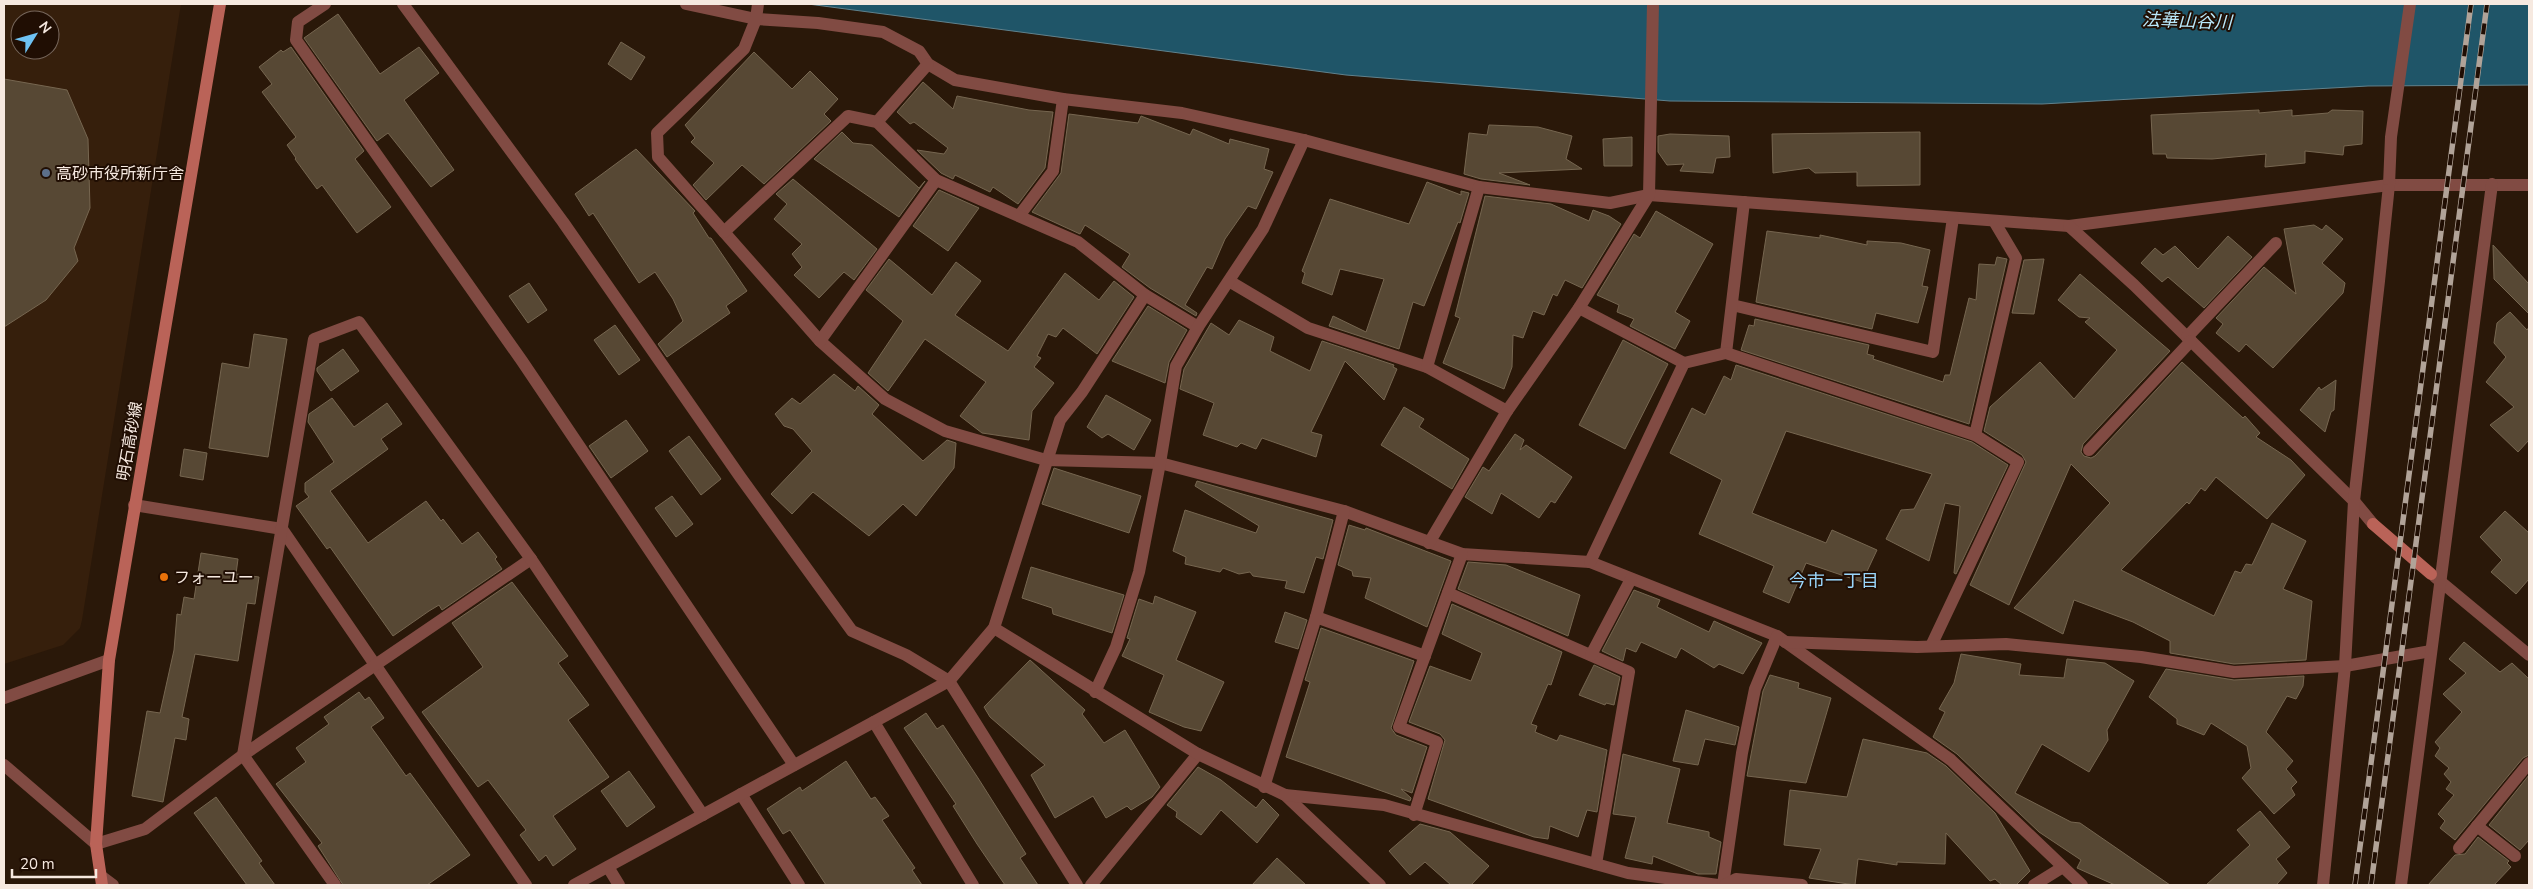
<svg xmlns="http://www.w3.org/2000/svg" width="2533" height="889" viewBox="0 0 2533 889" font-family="'Nunito Sans','Noto Sans JP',sans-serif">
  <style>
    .built { fill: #361f0c; fill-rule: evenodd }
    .water { fill: #1f5568; stroke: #60818c }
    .building { fill: #574834; stroke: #766650 }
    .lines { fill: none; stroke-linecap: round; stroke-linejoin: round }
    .service { stroke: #814b43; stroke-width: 12 }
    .minor { stroke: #814b43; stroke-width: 12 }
    .tertiary { stroke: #814b43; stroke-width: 12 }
    .secondary { stroke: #ba6358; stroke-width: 12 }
    .rail-casing { stroke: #b1a398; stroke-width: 5.5 }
    .rail { stroke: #200e03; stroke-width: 4; stroke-dasharray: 11; stroke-linecap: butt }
    .service-dot { fill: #5c6f8a; stroke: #200e03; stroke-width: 2 }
    .food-dot { fill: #e8710a; stroke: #200e03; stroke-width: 2 }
    .labels { text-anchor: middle; stroke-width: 4; stroke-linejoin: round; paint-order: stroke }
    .poi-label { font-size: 16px; fill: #f6e9e0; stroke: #200e03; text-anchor: start }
    .street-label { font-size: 16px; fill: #f6e9e0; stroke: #200e03 }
    .water-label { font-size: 18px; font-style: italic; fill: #bae9fc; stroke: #200e03 }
    .neighbourhood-label { font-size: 18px; fill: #9ad6fb; stroke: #200e03 }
  </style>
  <rect width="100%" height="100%" fill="#2a1809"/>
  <path class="built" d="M4 4H181L82 620 80 628 63 645 4 664ZM20 20H50V50H20Z"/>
  <polygon class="water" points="808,4 2529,4 2529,85 2368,86 2042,104 1670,101 1346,75"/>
  <g class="building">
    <polygon points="338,14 380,74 419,47 439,73 404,100 454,170 431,187 388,133 377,141 304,38"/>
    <polygon points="621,42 645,57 631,80 608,64"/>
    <polygon points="291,47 364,151 355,159 391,207 357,233 322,185 317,189 295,159 296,158 287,145 296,137 262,92 272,84 259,67 281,50 283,52"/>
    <polygon points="754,52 792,89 810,71 838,99 824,114 831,121 764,184 742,165 706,200 693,185 714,163 691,142 695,138 685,125"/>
    <polygon points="4,79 67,90 88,139 90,208 74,248 78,261 46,300 4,327"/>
    <polygon points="923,82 953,109 957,96 1029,110 1053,112 1045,168 1018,204 993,187 990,192 955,175 953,179 941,173 917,150 944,154 948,148 914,122 910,124 897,112"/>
    <polygon points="2259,110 2259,113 2292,110 2292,116 2328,113 2332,110 2363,111 2362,144 2344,146 2343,155 2305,151 2305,163 2265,167 2266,154 2212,159 2167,158 2166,154 2153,154 2151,115"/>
    <polygon points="1069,114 1138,123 1141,116 1190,135 1193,129 1229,144 1230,139 1269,149 1264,169 1273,172 1256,209 1248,206 1225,239 1212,269 1207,267 1185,305 1197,313 1196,316 1150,288 1122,267 1130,254 1085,225 1080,234 1032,212 1061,173"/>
    <polygon points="1489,125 1538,127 1572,136 1566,159 1582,169 1499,173 1530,185 1481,179 1464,174 1469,133 1487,135"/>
    <polygon points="842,132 853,143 872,145 919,188 925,181 899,217 814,159"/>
    <polygon points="1920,132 1920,185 1857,186 1857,172 1815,173 1809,168 1773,173 1772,134"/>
    <polygon points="1670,134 1729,136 1730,157 1716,158 1713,173 1680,171 1684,164 1667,165 1658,152 1658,136"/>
    <polygon points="1632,137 1632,166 1604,166 1603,139"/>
    <polygon points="636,149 695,211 693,213 709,238 711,238 747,291 726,306 730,313 667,357 658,344 683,321 673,299 655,272 639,283 593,213 589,216 575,194"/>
    <polygon points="793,179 877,249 854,280 844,272 819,298 794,275 802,267 792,254 802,244 774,219 787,204 776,194"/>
    <polygon points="1427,182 1461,195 1461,191 1469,193 1460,223 1458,222 1424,306 1413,302 1399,349 1329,326 1333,316 1366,332 1384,279 1340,269 1332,295 1302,283 1305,273 1302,271 1330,199 1409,224"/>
    <polygon points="939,190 979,208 948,251 913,226"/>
    <polygon points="1485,196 1551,204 1589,221 1593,210 1609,216 1621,224 1582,288 1565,280 1557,296 1553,294 1544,315 1533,311 1523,338 1513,335 1512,367 1504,389 1443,363 1460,318 1455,316"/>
    <polygon points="1656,211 1713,244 1675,312 1690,321 1675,349 1630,326 1634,319 1617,312 1619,305 1597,295 1634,234 1640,238"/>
    <polygon points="2314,225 2322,230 2326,225 2343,239 2322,263 2345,283 2343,293 2273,368 2246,344 2239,352 2216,333 2223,324 2216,318 2264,267 2296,294 2284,229"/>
    <polygon points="1767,231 1820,238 1820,235 1867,245 1867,241 1901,243 1930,250 1922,286 1928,287 1918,323 1876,313 1872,329 1756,302"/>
    <polygon points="2228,236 2252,257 2204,308 2168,277 2162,282 2141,263 2155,248 2163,255 2175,246 2198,269"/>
    <polygon points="2493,245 2529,284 2529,314 2494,279"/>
    <polygon points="1997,257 2007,259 1969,424 1741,350 1749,325 1754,326 1755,319 1869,345 1867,354 1874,356 1873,359 1943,382 1945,375 1950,375 1969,298 1976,300 1979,264 1995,265"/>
    <polygon points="889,259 932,295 956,262 981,281 955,315 1008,351 1065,273 1099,300 1114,281 1134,297 1097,354 1063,328 1056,337 1048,334 1037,356 1041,358 1034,367 1054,383 1032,411 1029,440 982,433 960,416 986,382 925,339 888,391 868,373 903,321 866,290"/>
    <polygon points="2044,259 2034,314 2012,313 2024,260"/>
    <polygon points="2080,274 2170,351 2083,444 2081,452 2084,456 2091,458 2095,456 2182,362 2243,418 2245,416 2260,433 2256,437 2291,460 2305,475 2267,519 2216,477 2205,491 2201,488 2189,504 2187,502 2121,570 2214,616 2235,571 2241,573 2246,564 2252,565 2272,523 2306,541 2283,589 2312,601 2306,660 2234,664 2170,653 2170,641 2133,622 2074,600 2063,634 2014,608 2110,503 2071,464 2009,605 1970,585 2026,462 2022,455 1984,431 1990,407 2040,362 2074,399 2117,350 2085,322 2090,318 2079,317 2058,300"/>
    <polygon points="529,283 547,310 528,323 509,296"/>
    <polygon points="1148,306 1187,330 1169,362 1165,383 1112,361"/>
    <polygon points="2510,312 2527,330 2529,327 2529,440 2518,452 2490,425 2514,407 2486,382 2506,357 2494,343 2497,323"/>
    <polygon points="1239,320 1274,337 1270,351 1310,371 1322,341 1394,365 1393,367 1397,369 1384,400 1345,361 1311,432 1322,435 1316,457 1262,438 1256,449 1241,443 1237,447 1203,435 1214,403 1180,389 1184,369 1211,323 1229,335"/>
    <polygon points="615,325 640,360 619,375 594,340"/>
    <polygon points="254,334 287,339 268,457 209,448 222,363 249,368"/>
    <polygon points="1623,340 1668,364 1625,449 1579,425"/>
    <polygon points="343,349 359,371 331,391 317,371 317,368"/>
    <polygon points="1736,365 1972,442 2008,465 1956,574 1954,573 1960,506 1945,503 1929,561 1886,539 1901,510 1914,509 1932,474 1786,431 1752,513 1826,543 1832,530 1877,550 1862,582 1806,563 1789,603 1763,592 1774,566 1699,534 1722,480 1670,453 1692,408 1705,415 1724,376 1731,380"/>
    <polygon points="834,374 855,391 858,386 879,405 872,414 923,461 947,440 956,443 954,468 916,516 903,504 869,536 813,492 792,514 771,494 812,451 793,429 784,426 775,414 792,398 800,404"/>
    <polygon points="2336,380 2334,410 2331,412 2325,432 2300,410 2319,387 2321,390"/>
    <polygon points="1106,395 1151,420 1134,450 1108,434 1102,438 1087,427"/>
    <polygon points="332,398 354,427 387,403 402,424 381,439 388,449 330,491 368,543 426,501 441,521 443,519 462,544 478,532 497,557 495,559 502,569 442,610 439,605 429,611 393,636 330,547 327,549 296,506 309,497 305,492 305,483 334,462 308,422 309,414"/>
    <polygon points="1404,407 1424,419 1419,427 1469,459 1452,489 1381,445"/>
    <polygon points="626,420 648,451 611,478 589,446"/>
    <polygon points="1515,434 1524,440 1520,450 1526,445 1572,477 1555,503 1551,501 1539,518 1501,493 1492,514 1465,497 1483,467 1489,471"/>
    <polygon points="689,436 721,479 701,495 669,451"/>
    <polygon points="184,449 207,453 203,480 180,476"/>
    <polygon points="1054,468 1141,496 1129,533 1042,504"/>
    <polygon points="1197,481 1333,520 1323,559 1316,557 1304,593 1285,588 1287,581 1253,576 1250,572 1239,574 1223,568 1220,572 1185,564 1186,557 1173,551 1185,510 1256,533 1259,526 1195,486"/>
    <polygon points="672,496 693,524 676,537 655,508"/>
    <polygon points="2505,511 2529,533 2529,579 2516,594 2491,572 2502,560 2480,537"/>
    <polygon points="1349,525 1365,530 1366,528 1451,561 1427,627 1365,598 1371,578 1353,576 1352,571 1338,565"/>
    <polygon points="201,553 238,559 236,574 259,577 255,604 247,603 238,661 195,654 182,717 189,719 186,740 175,738 163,802 132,796 147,711 160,713 174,650 177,614 181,615 184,597 194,599"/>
    <polygon points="1468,562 1506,565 1580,595 1568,636 1458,589"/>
    <polygon points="1031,567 1124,595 1112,633 1053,614 1052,608 1022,598"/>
    <polygon points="512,582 568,656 558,663 589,705 568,720 609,777 553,816 576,849 553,866 546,855 539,861 520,835 526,830 488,780 478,787 422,712 483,667 452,623"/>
    <polygon points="1634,590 1660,600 1657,607 1709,632 1714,621 1762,643 1743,674 1719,664 1714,668 1681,648 1676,658 1641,642 1636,652 1626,648 1623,661 1602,651"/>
    <polygon points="1155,596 1196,612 1176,660 1224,682 1201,731 1184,727 1149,712 1164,675 1122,656 1130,639 1127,638 1139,599 1153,604"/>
    <polygon points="1452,604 1562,652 1551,685 1548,684 1531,724 1537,726 1535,732 1557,741 1560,735 1607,750 1597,812 1587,810 1578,837 1550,826 1548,839 1534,837 1428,799 1445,740 1440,734 1409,722 1430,666 1471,681 1482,653 1442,634"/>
    <polygon points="1285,612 1307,620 1298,649 1275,642"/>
    <polygon points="1321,628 1414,661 1391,728 1396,735 1427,747 1412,793 1401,789 1411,798 1410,801 1286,757 1310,682 1305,680"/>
    <polygon points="2464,642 2500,672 2512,663 2529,679 2529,755 2523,758 2455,840 2440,828 2445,821 2438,814 2454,795 2446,789 2451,782 2444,774 2449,768 2435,756 2440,748 2435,742 2462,712 2443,694 2466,673 2449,659"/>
    <polygon points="1961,654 2021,664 2019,675 2064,678 2067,659 2105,663 2134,681 2107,730 2108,740 2089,772 2042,744 2015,793 2071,822 2080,823 2170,885 2115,885 2077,868 2081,860 2039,832 1957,754 1933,737 1945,712 1939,709 1954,683"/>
    <polygon points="1030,660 1085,710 1082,714 1104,743 1125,730 1160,787 1152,797 1131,810 1127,806 1106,818 1093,796 1055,818 1031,775 1045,765 990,717 984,707"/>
    <polygon points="1594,665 1620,677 1614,705 1606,703 1605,705 1579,695"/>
    <polygon points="2166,669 2234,680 2304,676 2303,686 2296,699 2287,696 2266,732 2293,761 2286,769 2297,782 2291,788 2295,795 2274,814 2242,778 2251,768 2247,746 2211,723 2204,735 2177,724 2177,719 2149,697"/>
    <polygon points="1770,675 1799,683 1798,688 1831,698 1806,783 1747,776 1763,691"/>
    <polygon points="359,692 365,700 369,697 384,718 371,727 379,738 406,776 410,773 470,855 427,885 343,885 318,846 322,843 276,784 306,762 296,748 329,724 324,717"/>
    <polygon points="1686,710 1739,727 1735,745 1705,739 1698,765 1673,761"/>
    <polygon points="926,713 937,729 943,725 978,778 1026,854 1020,858 1038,885 1005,885 977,844 953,806 956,804 904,728"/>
    <polygon points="1863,739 1927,753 1946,766 1995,813 2030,871 2016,885 2002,885 1995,879 1990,881 1946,833 1945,864 1897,862 1897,865 1858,859 1855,885 1809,878 1821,849 1784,845 1790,790 1847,797"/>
    <polygon points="1623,754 1680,769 1667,823 1709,832 1709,837 1721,842 1716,874 1698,874 1653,856 1652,864 1625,858 1636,817 1613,814"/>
    <polygon points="846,761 871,799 875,797 889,816 882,820 915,868 912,870 922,885 826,885 790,830 783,834 767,809 800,787 802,791"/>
    <polygon points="1198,767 1221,780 1256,808 1263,799 1279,815 1257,843 1221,810 1201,835 1176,817 1177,812 1167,805"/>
    <polygon points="629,771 655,807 627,827 601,791"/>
    <polygon points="2529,775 2529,840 2520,850 2489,825"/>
    <polygon points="216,797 262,861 259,863 275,885 247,885 194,813"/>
    <polygon points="2260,811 2290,847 2276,859 2287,873 2276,885 2206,885 2250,845 2237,830"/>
    <polygon points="1420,824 1450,832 1489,866 1471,885 1451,885 1425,862 1410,875 1389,851"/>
    <polygon points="2478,837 2509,861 2507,863 2511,867 2494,885 2428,885 2455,855 2465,854"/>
    <polygon points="1277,858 1306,885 1252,885"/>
  </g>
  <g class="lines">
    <polyline class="service" points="1091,885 1198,754"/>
    <g class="minor">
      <polyline points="325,4 298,22 296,40 522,361 794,765"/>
      <polyline points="403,4 563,222 741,478 852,631 906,655 949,681 1077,885"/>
      <polyline points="686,4 756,19 818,23 883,32 919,51 928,64 955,80 1063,99 1182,113 1304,140 1479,187 1610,203 1649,195 2069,226 2389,185 2529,185"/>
      <polyline points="758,4 756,19 744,49 657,133 658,157 820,341 885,399 945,431 1046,460 1160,463 1344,511 1462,554 1590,562 1777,636 1951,760 2082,885"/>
      <polyline points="877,122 928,64"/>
      <polyline points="1019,216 1053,171 1063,99"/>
      <polyline points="2069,226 2134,285 2354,501 2373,524"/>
      <polyline points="724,232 848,116 877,122 936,180 1078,242 1145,295 1198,327"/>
      <polyline points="1229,281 1308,328 1427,367 1507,411"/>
      <polyline points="1732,305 1933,352 1953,218"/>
      <polyline points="1579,308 1684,363"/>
      <polyline points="2187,337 2276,243"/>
      <polyline points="820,341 936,180"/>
      <polyline points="1726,353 1744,202"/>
      <polyline points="1427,367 1479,187"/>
      <polyline points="1975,435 2016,258 1994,221"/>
      <polyline points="2089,450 2191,341"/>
      <polyline points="134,505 282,529 526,885"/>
      <polyline points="1429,543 1507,411 1579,308 1649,195 1653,4"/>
      <polyline points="1590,562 1684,363 1726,353 1975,435 2018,462 1931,646"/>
      <polyline points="2435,577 2529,655"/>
      <polyline points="1448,593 1629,672 1596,864"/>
      <polyline points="1316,617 1425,656"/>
      <polyline points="994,628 1198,754 1285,795 1380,885"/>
      <polyline points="1785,642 1917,647 2006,644 2141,657 2234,672 2345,666 2431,651"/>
      <polyline points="1591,655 1631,579"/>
      <polyline points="1095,692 1116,647 1139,572 1160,463 1176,366 1198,327 1263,229 1304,140"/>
      <polyline points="874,722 973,885"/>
      <polyline points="1264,787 1316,617 1344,511"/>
      <polyline points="741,794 799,885"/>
      <polyline points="1285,795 1384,805 1628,873 1718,885"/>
      <polyline points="1414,815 1437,742 1399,727 1462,554"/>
      <polyline points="2477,826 2515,856"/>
      <polyline points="96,844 145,829 243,755 531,559"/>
      <polyline points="2459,848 2529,763"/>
      <polyline points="608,867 619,885"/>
      <polyline points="101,876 113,885"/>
      <polyline points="335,885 243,755 314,339 359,322 531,559 703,815"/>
      <polyline points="574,885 949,681 994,628 1060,420 1082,392 1145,295"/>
      <polyline points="1723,885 1742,753 1755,689 1777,636"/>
      <polyline points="1725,885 1736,879 1802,885"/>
      <polyline points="2034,885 2063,867"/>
      <polyline points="2401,885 2492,184"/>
    </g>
    <g class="tertiary">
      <polyline points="4,698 109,660"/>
      <polyline points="4,765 96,844"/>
      <polyline points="2323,885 2345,666 2354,501 2379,281 2389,185 2391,137 2410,4"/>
    </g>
    <g class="secondary">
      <polyline points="2373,524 2431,574"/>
      <polyline points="102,885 96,844 109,660 220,4"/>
    </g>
    <g class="rail-casing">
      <g id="rail">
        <polyline points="2355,885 2471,4"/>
        <polyline points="2371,885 2487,4"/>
      </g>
    </g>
    <use href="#rail" class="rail"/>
  </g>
  <circle class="service-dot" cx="46" cy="173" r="5"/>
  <circle class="food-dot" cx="164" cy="577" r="5"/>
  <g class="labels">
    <g class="poi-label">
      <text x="56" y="179">高砂市役所新庁舎</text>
      <text x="174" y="583">フォーユー</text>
    </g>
    <g class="street-label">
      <text transform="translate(129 441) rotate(-80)" y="6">明石高砂線</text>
    </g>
    <g class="water-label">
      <text transform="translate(2187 21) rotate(2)" y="6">法華山谷川</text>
    </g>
    <g class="neighbourhood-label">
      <text x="1834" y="587">今市一丁目</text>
    </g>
  </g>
  <rect width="2533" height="889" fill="none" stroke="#f6e9e0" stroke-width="10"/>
  <g transform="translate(35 35) rotate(53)"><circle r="24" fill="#200e03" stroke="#76665b"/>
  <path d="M0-4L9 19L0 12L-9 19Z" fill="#6ec2f3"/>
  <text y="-8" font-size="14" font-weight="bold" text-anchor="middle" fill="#f6e9e0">N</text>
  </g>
  <path d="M12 869v8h84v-8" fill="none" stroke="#f6e9e0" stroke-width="2.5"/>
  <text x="20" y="869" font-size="15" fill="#f6e9e0" stroke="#200e03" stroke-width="4" paint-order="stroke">20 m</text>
</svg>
